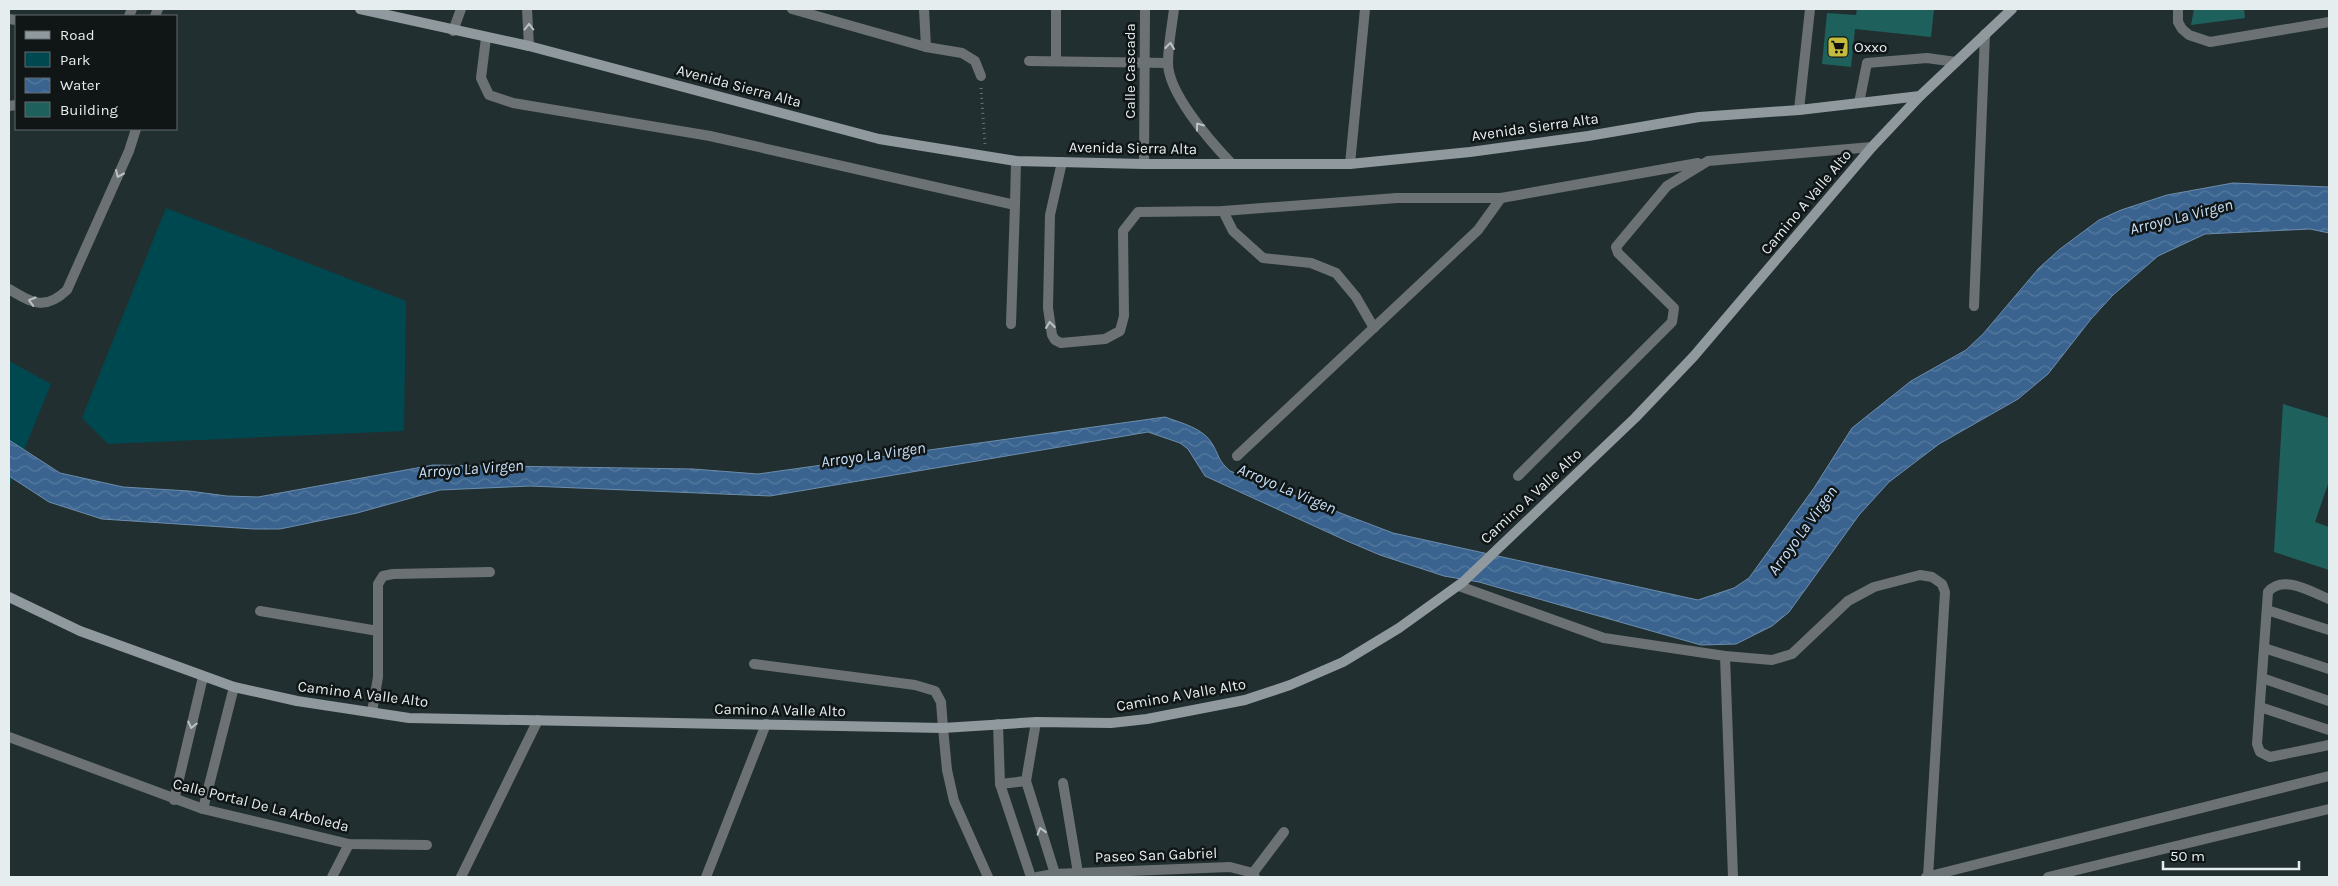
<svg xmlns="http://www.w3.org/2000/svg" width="2338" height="886" viewBox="0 0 2338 886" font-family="Karla,sans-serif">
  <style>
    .green { fill: #004850 }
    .water { fill: url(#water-waves); stroke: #6d8dac }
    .building { fill: #1e615c }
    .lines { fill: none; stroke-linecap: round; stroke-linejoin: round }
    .path { stroke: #677375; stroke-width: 3; stroke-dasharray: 1 4; stroke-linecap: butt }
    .lane { stroke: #6c7274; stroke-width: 10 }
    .street { stroke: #6c7274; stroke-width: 10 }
    .secondary { stroke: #90999d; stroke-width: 10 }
    .oneway { stroke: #bbc2c3 }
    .labels { text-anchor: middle; stroke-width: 5; stroke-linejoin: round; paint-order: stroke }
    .poi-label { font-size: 15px; fill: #e5edee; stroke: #101516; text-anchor: start }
    .street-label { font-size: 15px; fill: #e5edee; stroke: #101516 }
    .water-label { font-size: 16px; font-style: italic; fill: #c7e0fa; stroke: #101516 }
  </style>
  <defs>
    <pattern id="water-waves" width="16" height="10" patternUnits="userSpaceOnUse" patternTransform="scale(1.25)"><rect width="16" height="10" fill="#3a648f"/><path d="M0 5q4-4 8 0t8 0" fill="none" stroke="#567a9f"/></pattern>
  </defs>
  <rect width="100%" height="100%" fill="#212f31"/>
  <g class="green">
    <polygon points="166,208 406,301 404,431 108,444 82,418"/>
    <polygon points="9,361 51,384 9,487"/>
  </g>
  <path class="water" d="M2233 183 2329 187V233L2310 229 2205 234 2158 256 2113 295 2091 319 2048 374 2018 399 1939 444 1889 482 1859 515 1789 612 1772 626 1736 644 1701 645 1479 582 1444 576 1380 555 1347 541 1205 476 1188 449 1180 443 1148 432 770 496 530 486 440 490 357 513 280 529H254L102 519 49 502 9 476V440L60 473 123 487 189 491 227 496 258 497 433 465 693 469 758 474 1165 417C1181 423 1204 428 1213 445 1220 458 1218 460 1230 471L1393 533 1698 600 1734 588 1749 578 1814 488 1852 428 1911 381 1966 350 1983 334 2039 268 2060 249 2099 220 2121 210 2167 195Z"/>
  <g class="building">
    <polygon points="1857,9 1934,9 1931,37 1855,29 1851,67 1822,64 1827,13 1856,15"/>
    <polygon points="2194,9 2244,9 2245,18 2191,25"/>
    <polygon points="2283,404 2329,418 2329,481 2315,522 2329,527 2329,570 2274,552"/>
  </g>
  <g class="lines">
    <polyline class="path" points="981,88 985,144"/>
    <g class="lane">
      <polyline points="2178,9 2178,22 2182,29 2189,35 2210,42 2329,22"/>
      <polyline points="1859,103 1867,63 1927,58 1956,62"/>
      <polyline points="1062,162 1050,215 1048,308 1052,335 1055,340 1061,343 1105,339 1120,331 1124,316 1123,231 1138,212 1223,211 1397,198 1501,198"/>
      <polyline points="1223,211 1233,231 1263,258 1311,263 1336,273 1356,297 1374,328"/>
      <polyline points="1237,456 1478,230 1501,198 1698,163"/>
      <polyline points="1518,476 1672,322 1674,308 1618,253 1616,247 1667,186 1708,161 1872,147"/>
      <polyline points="1459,586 1604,638 1725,656 1772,660 1792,654 1848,601 1874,587 1920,575 1932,577 1942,584 1945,592 1928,877"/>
      <path d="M2329 599C2311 592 2283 574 2268 592L2257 744 2260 752 2270 757 2329 745"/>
      <polyline points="2267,610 2329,630"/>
      <polyline points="260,611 378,631"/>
      <polyline points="2264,648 2329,669"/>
      <polyline points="1725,656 1733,877"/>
      <polyline points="2262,678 2329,701"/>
      <polyline points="2260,707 2329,730"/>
      <polyline points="372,712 378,677 378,584 383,576 393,574 490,572"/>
      <polyline points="943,728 947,770 954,801 988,877"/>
      <polyline points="461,877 538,720"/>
      <polyline points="706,877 766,724"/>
      <polyline points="1926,877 2329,776"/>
      <polyline points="2048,877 2329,809"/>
    </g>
    <g class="street">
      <polyline points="527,9 529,46"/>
      <polyline points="792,9 926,47 962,53 975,61 981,76"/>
      <polyline points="924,9 926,47"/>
      <path d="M1174 9C1172 26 1168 45 1168 63 1168 93 1210 141 1231 163"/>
      <polyline points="129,16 132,9"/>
      <polyline points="155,16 158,9"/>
      <polyline points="9,19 16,20"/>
      <polyline points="453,31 461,9"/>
      <polyline points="486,38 481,78 489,95 513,103 710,136 1015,205 1016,161"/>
      <polyline points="1029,61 1168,63"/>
      <polyline points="1056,61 1056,9"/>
      <polyline points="9,106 16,105"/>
      <polyline points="1799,110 1810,9"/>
      <polyline points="1144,164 1145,9"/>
      <polyline points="1350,164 1365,9"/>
      <path d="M9 289C32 303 45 311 67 290L129 151 136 129"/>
      <polyline points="1974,306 1985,34"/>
      <polyline points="1011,324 1015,205"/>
      <polyline points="754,664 915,685 935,691 941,702 943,728"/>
      <polyline points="1036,722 1026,781 1056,877"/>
      <polyline points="998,724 1000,784 1031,877"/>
      <polyline points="9,737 203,809 349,844 427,845"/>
      <polyline points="1063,783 1078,873"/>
      <polyline points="1000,784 1026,781"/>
      <polyline points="174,800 203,677"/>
      <polyline points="203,809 234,687"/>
      <polyline points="1253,873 1284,832"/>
      <polyline points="332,877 349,844"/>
      <polyline points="1037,877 1054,874 1230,867 1253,873 1255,877"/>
    </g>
    <g class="secondary">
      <polyline points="360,9 529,46 879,139 1016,161 1144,164 1350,164 1470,152 1588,136 1699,117 1799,110 1920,96"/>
      <polyline points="9,597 80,631 234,687 297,701 409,718 943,728 1036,722 1111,723 1147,719 1245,700 1290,685 1343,662 1399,628 1463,582 1635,418 1694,356 1872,147 1920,96 2012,9"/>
    </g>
  </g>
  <defs><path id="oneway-chevron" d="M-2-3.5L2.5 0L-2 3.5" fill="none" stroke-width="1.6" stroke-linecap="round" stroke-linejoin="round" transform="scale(1.25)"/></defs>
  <g class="oneway">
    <use href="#oneway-chevron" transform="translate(529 27) rotate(-90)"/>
    <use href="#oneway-chevron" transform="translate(1170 46) rotate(-84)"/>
    <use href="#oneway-chevron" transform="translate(1199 126) rotate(-126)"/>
    <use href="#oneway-chevron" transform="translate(119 174) rotate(114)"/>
    <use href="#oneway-chevron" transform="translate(32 301) rotate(-164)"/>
    <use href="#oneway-chevron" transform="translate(1050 325) rotate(-97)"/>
    <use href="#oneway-chevron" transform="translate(192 725) rotate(103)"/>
    <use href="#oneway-chevron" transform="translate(1041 831) rotate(-107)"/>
  </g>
  <defs>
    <g id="supermarket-square" transform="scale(1.125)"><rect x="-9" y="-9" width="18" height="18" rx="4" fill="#c5bc3d" stroke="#101516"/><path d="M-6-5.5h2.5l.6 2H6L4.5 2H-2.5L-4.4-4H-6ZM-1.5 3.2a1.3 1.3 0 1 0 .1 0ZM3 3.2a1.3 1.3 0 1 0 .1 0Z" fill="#111"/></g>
  </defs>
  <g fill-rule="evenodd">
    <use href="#supermarket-square" x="1838" y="47"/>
  </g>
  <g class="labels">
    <g class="poi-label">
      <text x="1854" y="52">Oxxo</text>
    </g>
    <g class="street-label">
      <text transform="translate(1130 71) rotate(-90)" y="5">Calle Cascada</text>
      <text transform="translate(739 86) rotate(15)" y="5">Avenida Sierra Alta</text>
      <text transform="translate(1535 127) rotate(-8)" y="5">Avenida Sierra Alta</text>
      <text transform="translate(1133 148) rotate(1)" y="5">Avenida Sierra Alta</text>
      <text transform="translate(1806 202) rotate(-50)" y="5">Camino A Valle Alto</text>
      <text transform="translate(1531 496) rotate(-43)" y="5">Camino A Valle Alto</text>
      <text transform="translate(363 694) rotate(7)" y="5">Camino A Valle Alto</text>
      <text transform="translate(1181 695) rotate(-10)" y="5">Camino A Valle Alto</text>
      <text transform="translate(780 710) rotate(1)" y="5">Camino A Valle Alto</text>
      <text transform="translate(261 805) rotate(14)" y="5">Calle Portal De La Arboleda</text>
      <text transform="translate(1156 855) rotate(-2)" y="5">Paseo San Gabriel</text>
    </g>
    <g class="water-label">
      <text transform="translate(2181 216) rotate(-14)" y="6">Arroyo La Virgen</text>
      <text transform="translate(873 454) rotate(-8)" y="6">Arroyo La Virgen</text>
      <text transform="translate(471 468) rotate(-4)" y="6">Arroyo La Virgen</text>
      <text transform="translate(1287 488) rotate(23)" y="6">Arroyo La Virgen</text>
      <text transform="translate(1802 530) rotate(-54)" y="6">Arroyo La Virgen</text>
    </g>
  </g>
  <rect width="2338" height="886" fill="none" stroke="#e5edee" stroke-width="20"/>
  <rect x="15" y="15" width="162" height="115" fill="#101516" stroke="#656b6c"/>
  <rect x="25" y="31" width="25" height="8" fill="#90999d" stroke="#656b6c"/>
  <text x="60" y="40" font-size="15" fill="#e5edee">Road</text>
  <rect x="25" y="52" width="25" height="15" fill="#004850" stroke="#656b6c"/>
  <text x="60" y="65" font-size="15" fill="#e5edee">Park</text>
  <rect x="25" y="78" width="25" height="15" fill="url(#water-waves)" stroke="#656b6c"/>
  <text x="60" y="90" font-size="15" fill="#e5edee">Water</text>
  <rect x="25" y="102" width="25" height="15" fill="#1e615c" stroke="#656b6c"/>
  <text x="60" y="115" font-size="15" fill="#e5edee">Building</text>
  <path d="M2163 861v8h136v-8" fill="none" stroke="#e5edee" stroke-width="2.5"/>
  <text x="2170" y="861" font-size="15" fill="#e5edee" stroke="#101516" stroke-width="4" paint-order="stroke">50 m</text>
</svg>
